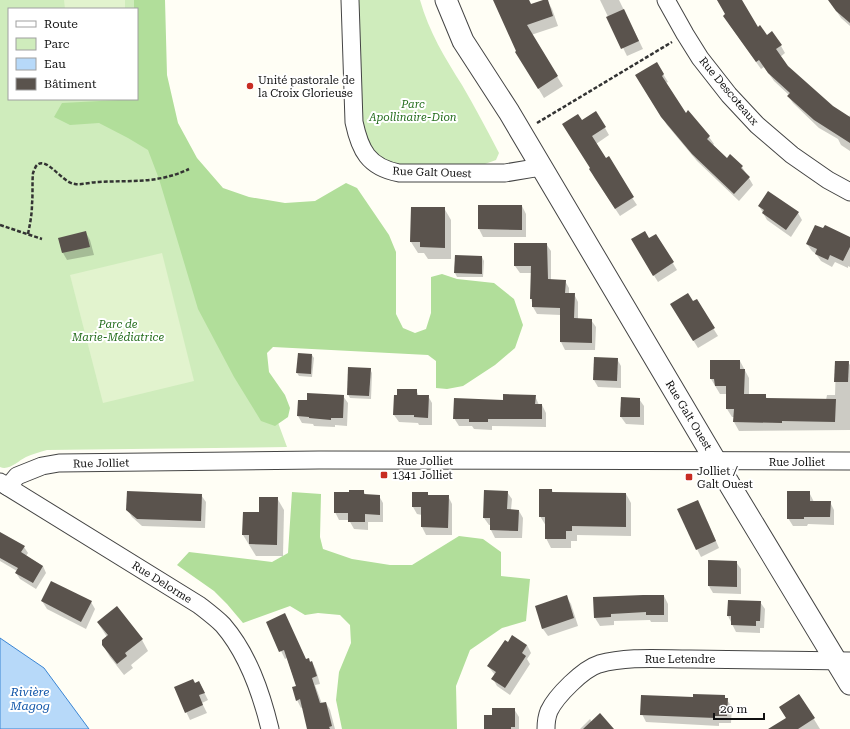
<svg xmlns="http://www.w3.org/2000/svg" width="850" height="729" viewBox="0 0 850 729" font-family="'Roboto Serif',serif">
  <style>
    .green { fill: #cfecbc; fill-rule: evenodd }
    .forest { fill: #b1de9a }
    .pitch { fill: #e2f3ce }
    .water { fill: #b7d9f9; stroke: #3b85d3 }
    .shadow { fill: #0003 }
    .building { fill: #5a534d }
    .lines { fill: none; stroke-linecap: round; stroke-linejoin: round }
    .minor-casing { stroke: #444; stroke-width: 19 }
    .tertiary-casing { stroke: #444; stroke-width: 23 }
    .path { stroke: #333; stroke-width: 2.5; stroke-dasharray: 4 2; stroke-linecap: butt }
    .minor { stroke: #fff; stroke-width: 17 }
    .tertiary { stroke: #fff; stroke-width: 21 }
    .poi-dot { fill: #c82c22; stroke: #fff; stroke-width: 1.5 }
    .labels { text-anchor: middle; stroke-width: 4; stroke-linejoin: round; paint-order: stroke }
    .poi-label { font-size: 11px; fill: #111; stroke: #fff; text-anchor: start }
    .street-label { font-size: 11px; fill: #111; stroke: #fff }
    .park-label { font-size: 11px; font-style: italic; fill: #246d1d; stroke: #fff }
    .water-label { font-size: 12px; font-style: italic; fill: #1357aa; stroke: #fff }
  </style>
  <rect width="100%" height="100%" fill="#fffef5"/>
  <g class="green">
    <path d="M0 0H159L164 113 287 447 47 450C40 452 32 454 26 457 18 461 9 471 0 467ZM9 9H137V99H9Z"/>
    <path d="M358 0H420C429 32 445 58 462 85 475 107 487 130 499 153L496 160 485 164 401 166 391 164 374 154 361 131Z"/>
  </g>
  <g class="forest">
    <polygon points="134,0 165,0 167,75 178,123 197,158 223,188 249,197 285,203 315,201 346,183 357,188 389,235 396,252 396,314 403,328 415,333 426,329 431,313 431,277 442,274 457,279 494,283 514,299 523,325 515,348 495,365 463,386 447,389 436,388 436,361 428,355 273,347 267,353 269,372 285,395 290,408 288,417 275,426 261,421 234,377 198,309 159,179 148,150 128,138 99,123 70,125 54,117 62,103 138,99 137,9 134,9"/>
    <polygon points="292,492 321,494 320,537 323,549 352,559 390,565 412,565 459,536 483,539 501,552 501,576 530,579 526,621 502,628 470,650 456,686 457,729 342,729 336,700 339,672 351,643 350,625 340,615 318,613 305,615 290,606 243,623 227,604 214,591 177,565 189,552 272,562 288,553"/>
  </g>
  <g class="pitch">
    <polygon points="64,0 125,0 125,9 65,9"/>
    <polygon points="162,253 194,381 103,403 70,275"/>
  </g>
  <polygon class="water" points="0,638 44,668 89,729 0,729"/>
  <g class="shadow">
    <polygon points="494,0 529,0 531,5 547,0 552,9 558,26 531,35 563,86 544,98 522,61"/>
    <polygon points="600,0 619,0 643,49 627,56"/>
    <polygon points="717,0 741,0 758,29 781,46 785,53 780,57 787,67 832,107 849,117 850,115 850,151 841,145 838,139 819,128 793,103 788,96 789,95 774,81 764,67 761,69 729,24 727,15"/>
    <polygon points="829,0 850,0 850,26 841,18"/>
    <polygon points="657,64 668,82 666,83 685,114 688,112 709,137 714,144 712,146 727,160 731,156 742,167 749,178 753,185 739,201 697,161 667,125 641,83"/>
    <polygon points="582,122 605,128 609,135 596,144 637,205 620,216 594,177 591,168"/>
    <polygon points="479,206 522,206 526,214 526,237 483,237 479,229"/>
    <polygon points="759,206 798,213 802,220 791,237 767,220"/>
    <polygon points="444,208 451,220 451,259 428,259 424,253 418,253 411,242"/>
    <polygon points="86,233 90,240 94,255 67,260 63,253 60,239"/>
    <polygon points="656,235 677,270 658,282 632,240 649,239"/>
    <polygon points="850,238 850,267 848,266 848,268 835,262 832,267 821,261 816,254 812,251 807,244"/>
    <polygon points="546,244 551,251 551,281 565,281 569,288 569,294 574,294 578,302 578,319 591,320 596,327 595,350 565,350 561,342 561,315 537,314 533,307 531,298 532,273 520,273 515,266"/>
    <polygon points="455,256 482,257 484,261 483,277 457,277 455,273"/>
    <polygon points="696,301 718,336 698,348 676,312"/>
    <polygon points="312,355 314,358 312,377 299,376 297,373"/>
    <polygon points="617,359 621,366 621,388 598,387 594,380"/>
    <polygon points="711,361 740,361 749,378 749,395 765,395 767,399 826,400 827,395 835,395 836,362 848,362 850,365 850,430 739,431 734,422 735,417 732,417 727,409 727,394 720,394 711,379"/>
    <polygon points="370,369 372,373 371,399 350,398 348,394"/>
    <polygon points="416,390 419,396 428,396 432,403 432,425 419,425 418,423 399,422 394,415"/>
    <polygon points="343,396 348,403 347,426 335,425 335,427 314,426 313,424 302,423 298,416"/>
    <polygon points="535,396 539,405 542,405 546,413 546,427 492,426 492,430 474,429 472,426 459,426 454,418 504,401"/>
    <polygon points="639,399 644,406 644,425 626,424 621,417"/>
    <polygon points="552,490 553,493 626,494 631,503 631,536 577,535 577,541 571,541 571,548 551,548 546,538 546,526 540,516"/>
    <polygon points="363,491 366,495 379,496 383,503 383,522 368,522 368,530 354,529 349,520 339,520 335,512"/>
    <polygon points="507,492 512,499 511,510 519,511 523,518 522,538 495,538 491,530 491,525 489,525 484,518"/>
    <polygon points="809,492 814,502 830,502 834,510 834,525 808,524 807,526 793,526 788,518"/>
    <polygon points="427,493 429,496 448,496 452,504 452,535 426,535 422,527 422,515 417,514 413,507"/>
    <polygon points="201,495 206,502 205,528 142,526 132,517 127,509"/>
    <polygon points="277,498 284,510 283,556 256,556 243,535 260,513"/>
    <polygon points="702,509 719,548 701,557 697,549"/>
    <polygon points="0,533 24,547 28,553 26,556 43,566 46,573 36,589 20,579 16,573 17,571 0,561"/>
    <polygon points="736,562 741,569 741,594 713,593 709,586"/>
    <polygon points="566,596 571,604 578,626 548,636 543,629 536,607"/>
    <polygon points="664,596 668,604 668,622 651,622 650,620 614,621 614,625 600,626 595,618 594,598"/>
    <polygon points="42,601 91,602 95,609 86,629 47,609"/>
    <polygon points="760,602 765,609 764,628 760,628 760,633 736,632 728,616"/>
    <polygon points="98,623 142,640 148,651 131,665 133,668 124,675 110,657 103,645 107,637"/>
    <polygon points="267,623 306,660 312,662 316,670 320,684 315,685 322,704 326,703 330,710 335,729 308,729 303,707 301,708 297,700 297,687 287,658 285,659"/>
    <polygon points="508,643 527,645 531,653 527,659 530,664 510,695 497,686 493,679 495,675 488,666"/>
    <polygon points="199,682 208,700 202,703 207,713 190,720 175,688"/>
    <polygon points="799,695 820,729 786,729 787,719"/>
    <polygon points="724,696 732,707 731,723 719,723 719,726 646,722 642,714 694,698"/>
    <polygon points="514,709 519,717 519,729 485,729 493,716"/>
    <polygon points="590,719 592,722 612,729 580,729"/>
  </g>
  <g class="building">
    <polygon points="493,0 529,0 531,4 543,0 548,0 553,16 527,25 558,76 538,89 515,52 516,51"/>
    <polygon points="717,0 742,0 758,27 760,25 767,35 772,31 782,45 776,49 788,66 833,106 850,117 850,143 814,120 787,96 790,93 768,73 759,60 756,62 723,16 725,14"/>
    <polygon points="828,0 850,0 850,23 836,11"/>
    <polygon points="624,9 639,41 621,49 606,17"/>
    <polygon points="657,62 664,74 662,76 686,113 688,110 710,136 707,139 727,158 730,154 743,166 741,168 750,177 734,194 692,154 661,117 635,75"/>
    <polygon points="596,111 606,127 592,136 606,158 609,156 634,197 615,209 589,169 590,168 562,124 578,114 582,120"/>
    <polygon points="768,191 799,212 786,230 762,213 764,210 758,206"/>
    <polygon points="478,205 522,205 522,230 478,229"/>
    <polygon points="411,207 445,207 445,248 420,247 420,242 410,242"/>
    <polygon points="815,225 823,228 825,225 850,237 850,247 843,261 830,255 828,260 815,254 817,249 806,244"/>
    <polygon points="86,231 90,247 62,253 58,238"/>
    <polygon points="645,231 649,238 656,234 674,262 653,276 631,239"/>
    <polygon points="514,243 547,243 548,279 566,280 565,293 575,293 574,318 592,319 592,343 560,342 560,308 532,307 532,299 530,299 531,266 514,266"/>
    <polygon points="455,255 482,256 482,274 454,273"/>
    <polygon points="688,293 693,301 697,299 715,328 693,341 670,304"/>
    <polygon points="298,353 312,354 311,374 296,373"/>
    <polygon points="594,357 618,358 617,381 593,380"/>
    <polygon points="710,360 740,360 740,369 745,369 744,394 766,394 766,398 836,399 835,422 782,421 782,423 733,422 734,409 726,409 726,386 715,386 714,379 710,379"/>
    <polygon points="835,361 849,361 848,382 834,382"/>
    <polygon points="348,367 371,368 369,396 347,395"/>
    <polygon points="397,389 417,389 417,395 429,395 428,418 414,417 414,415 393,415 394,395 397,395"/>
    <polygon points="307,393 344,395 343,418 331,418 331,420 309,418 309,417 297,416 298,400 307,400"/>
    <polygon points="503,394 536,395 535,404 542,404 542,419 488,419 488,422 469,422 469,419 453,419 454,398 503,400"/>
    <polygon points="621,397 640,398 640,417 620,417"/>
    <polygon points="539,489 552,489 552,492 626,493 626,527 572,526 572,531 566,531 566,539 545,539 545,517 539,517"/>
    <polygon points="349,490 364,490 364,494 380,495 380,515 365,514 365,522 348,522 348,513 334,513 334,492 349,492"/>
    <polygon points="484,490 508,491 507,509 519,510 518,531 490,530 490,518 483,518"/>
    <polygon points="127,491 202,494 201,521 137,519 126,510"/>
    <polygon points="787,491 810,491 810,501 831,501 830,517 804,517 804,519 787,519"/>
    <polygon points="412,492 428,492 428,495 449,495 448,528 421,527 421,507 412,507"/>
    <polygon points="259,497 278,497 277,545 249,544 249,535 242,535 243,512 259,512"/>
    <polygon points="698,500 716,541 696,550 677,509"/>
    <polygon points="0,532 25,546 21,552 43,566 33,583 15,573 18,568 0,558"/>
    <polygon points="708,560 737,561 737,587 708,586"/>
    <polygon points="51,581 92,601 81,622 41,601"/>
    <polygon points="567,595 574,618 542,629 535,606"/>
    <polygon points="643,595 664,595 664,615 646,615 646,612 611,614 611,617 594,618 593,597"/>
    <polygon points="728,600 761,601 760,621 756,621 756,626 731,625 731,616 727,616"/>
    <polygon points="117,606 143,639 125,653 127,656 117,664 102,645 102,640 108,635 97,622"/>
    <polygon points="285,613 306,659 309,658 310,662 312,661 317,676 312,678 320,703 326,702 332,726 329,727 330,729 307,729 300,699 296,701 292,687 296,686 284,650 279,652 266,622"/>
    <polygon points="512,635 527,645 522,653 526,656 505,688 491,679 496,672 487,666 505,640 508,642"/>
    <polygon points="193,679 195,683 199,681 205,693 199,695 203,705 185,713 174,687"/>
    <polygon points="693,694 725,695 725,698 728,698 727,716 715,716 715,718 640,715 641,695 693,697"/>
    <polygon points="799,694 815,718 798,729 768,729 786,718 779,707"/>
    <polygon points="492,708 515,708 515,727 511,727 511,729 484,729 484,715 492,715"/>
    <polygon points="600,713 614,729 583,729"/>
  </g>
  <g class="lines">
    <g class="minor-casing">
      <g id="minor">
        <path d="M350 0 354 122C360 150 368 167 399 173H505L541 167"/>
        <polyline points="666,0 685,34 700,58 729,95 757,125 792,155 828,180 850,192"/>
        <path d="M0 482 199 605C208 612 216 618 223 625 248 654 261 692 270 729"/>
        <polyline points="8,487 17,476 42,466 59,463 319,460 850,461"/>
        <path d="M546 729C546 724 547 716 549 711 556 696 583 669 599 664 628 656 660 659 690 659 743 660 797 660 850 661"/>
      </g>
    </g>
    <g class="tertiary-casing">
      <polyline id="tertiary" points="446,0 463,41 509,112 731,487 850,684"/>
    </g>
    <g class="path">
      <polyline points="537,123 672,42"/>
      <polyline points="0,225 42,239"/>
      <path d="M28 234C30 224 32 214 32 204 33 194 32 183 33 173 34 171 35 167 37 165 47 156 62 183 75 184 82 185 91 182 99 182 133 180 157 184 189 169"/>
    </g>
    <use href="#minor" class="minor"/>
    <use href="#tertiary" class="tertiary"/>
  </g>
  <g class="poi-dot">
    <circle cx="250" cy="86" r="4"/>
    <rect x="380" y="471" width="8" height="8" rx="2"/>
    <rect x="685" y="473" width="8" height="8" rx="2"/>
  </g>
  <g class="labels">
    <g class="poi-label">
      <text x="258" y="84">Unité pastorale de<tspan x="258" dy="13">la Croix Glorieuse</tspan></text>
      <text x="697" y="475">Jolliet /<tspan x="697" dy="13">Galt Ouest</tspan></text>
      <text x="392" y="479">1341 Jolliet</text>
    </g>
    <g class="street-label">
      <text transform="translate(729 91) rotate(50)" y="4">Rue Descoteaux</text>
      <text transform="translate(432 172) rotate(2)" y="4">Rue Galt Ouest</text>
      <text transform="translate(689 415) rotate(59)" y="4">Rue Galt Ouest</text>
      <text x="425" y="465">Rue Jolliet</text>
      <text x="797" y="466">Rue Jolliet</text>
      <text transform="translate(101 463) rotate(-1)" y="4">Rue Jolliet</text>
      <text transform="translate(162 582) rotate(32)" y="4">Rue Delorme</text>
      <text x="680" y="663">Rue Letendre</text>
    </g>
    <g class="park-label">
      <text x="413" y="108">Parc<tspan x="413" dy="13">Apollinaire-Dion</tspan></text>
      <text x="118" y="328">Parc de<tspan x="118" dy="13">Marie-Médiatrice</tspan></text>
    </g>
    <g class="water-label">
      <text x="30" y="696">Rivière<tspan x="30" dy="14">Magog</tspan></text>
    </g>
  </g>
  <rect x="8" y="8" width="130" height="92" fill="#ffffff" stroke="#a0a0a0"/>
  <rect x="16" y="21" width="20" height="6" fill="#ffffff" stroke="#a0a0a0"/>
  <text x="44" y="28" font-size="12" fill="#111111">Route</text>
  <rect x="16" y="38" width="20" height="12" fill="#cfecbc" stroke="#a0a0a0"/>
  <text x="44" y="48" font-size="12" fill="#111111">Parc</text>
  <rect x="16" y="58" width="20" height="12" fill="#b7d9f9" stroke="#a0a0a0"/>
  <text x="44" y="68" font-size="12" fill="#111111">Eau</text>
  <rect x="16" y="78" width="20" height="12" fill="#5a534d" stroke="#a0a0a0"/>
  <text x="44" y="88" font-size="12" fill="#111111">Bâtiment</text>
  <path d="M714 713v6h50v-6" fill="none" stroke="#111111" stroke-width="2"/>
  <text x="720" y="713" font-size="12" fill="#111111" stroke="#ffffff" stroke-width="3" paint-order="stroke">20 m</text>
</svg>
